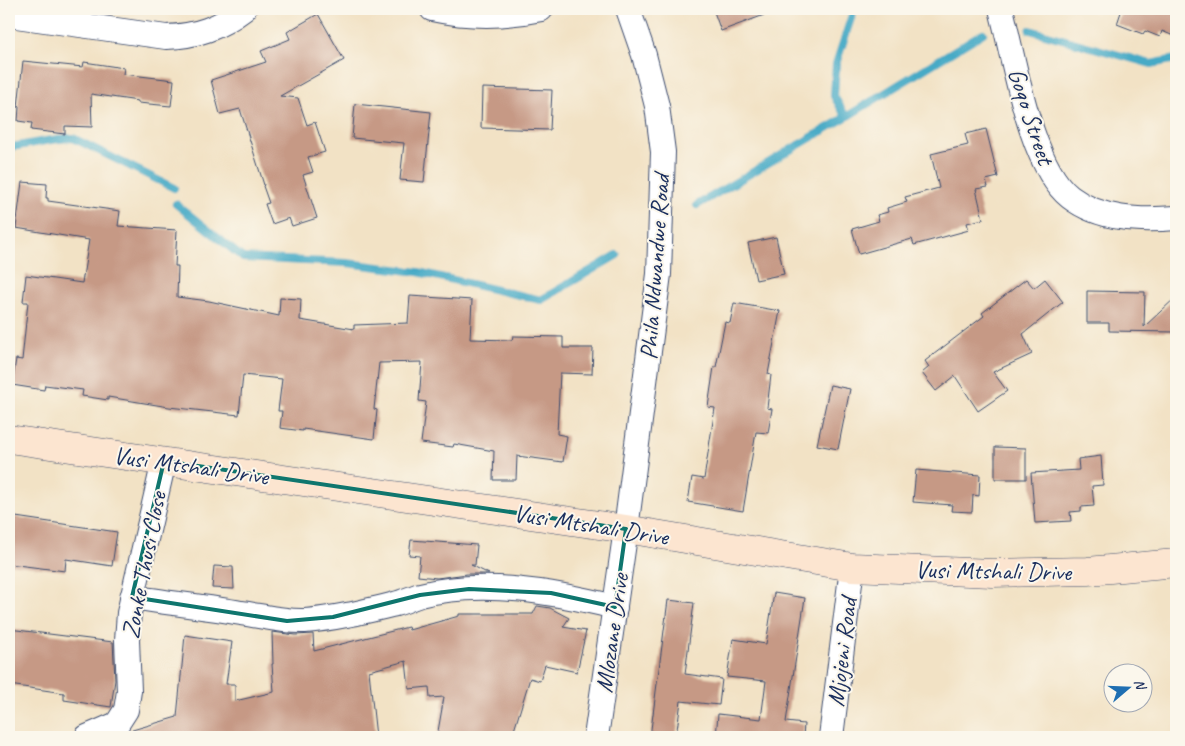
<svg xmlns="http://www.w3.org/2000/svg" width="1185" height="746" viewBox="0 0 1185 746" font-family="Caveat,sans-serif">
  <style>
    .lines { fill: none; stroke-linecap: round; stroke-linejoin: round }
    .stream { stroke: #47aac6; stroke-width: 8 }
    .building { fill: #c69985 }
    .street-casing { stroke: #3b4a6d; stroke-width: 26 }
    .secondary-casing { stroke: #3b4a6d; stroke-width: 29 }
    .street { stroke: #fff; stroke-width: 24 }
    .secondary { stroke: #fce5d0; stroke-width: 28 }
    .marked { fill: none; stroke: #0f766e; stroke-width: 4; stroke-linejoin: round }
    .labels { text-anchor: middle; stroke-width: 4; stroke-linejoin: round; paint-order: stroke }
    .street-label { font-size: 25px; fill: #1b2f5e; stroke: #fbf7ec }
  </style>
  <rect width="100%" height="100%" fill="#fbf7ec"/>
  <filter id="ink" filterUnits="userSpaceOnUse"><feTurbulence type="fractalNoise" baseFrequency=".02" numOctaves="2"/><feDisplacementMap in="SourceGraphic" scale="10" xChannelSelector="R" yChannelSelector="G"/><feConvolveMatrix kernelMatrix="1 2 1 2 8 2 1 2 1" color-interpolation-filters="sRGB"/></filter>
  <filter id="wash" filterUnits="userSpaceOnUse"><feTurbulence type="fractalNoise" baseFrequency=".0096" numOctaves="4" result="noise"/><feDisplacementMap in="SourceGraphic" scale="20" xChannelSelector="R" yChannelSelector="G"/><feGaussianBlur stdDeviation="1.12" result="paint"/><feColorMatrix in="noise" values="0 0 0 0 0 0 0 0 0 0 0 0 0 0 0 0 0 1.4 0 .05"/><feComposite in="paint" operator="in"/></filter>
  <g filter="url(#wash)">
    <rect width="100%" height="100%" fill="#f2e2c5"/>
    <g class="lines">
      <g class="stream">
        <polyline points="1030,30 1151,64 1176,59"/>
        <polyline points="846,117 983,33"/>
        <path d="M9 147C31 145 51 138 73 138L174 188"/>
        <polyline points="176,204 243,258 347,263 418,272 541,300 617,255"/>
        <polyline points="697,205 846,117 834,96 836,64 854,9"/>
      </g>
    </g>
    <g id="blocks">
      <g class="building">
        <polygon points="713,9 775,9 775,11 721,31"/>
        <polygon points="1122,9 1176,9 1176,37 1162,31 1160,37 1145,31 1143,34 1117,24"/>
        <polygon points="318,14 344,60 280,96 298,98 307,125 315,122 325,152 308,157 313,172 303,175 317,218 292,226 289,218 272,224 265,204 269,203 263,186 264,185 240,109 220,114 211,80 266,62 261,51 290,39 287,32"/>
        <polygon points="23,61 83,67 84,62 124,68 123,74 174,80 171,106 138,103 138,101 91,94 92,127 65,126 65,134 31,130 32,123 18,121 19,107 18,107"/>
        <polygon points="482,88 552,90 550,130 481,128"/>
        <polygon points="355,104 431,112 424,182 400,180 404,143 352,138"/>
        <polygon points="986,129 998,177 986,180 988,187 976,189 983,219 967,223 969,230 914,245 912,239 859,254 852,229 879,221 877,215 888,212 887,208 907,202 905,197 939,188 931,154 968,145 965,134"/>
        <polygon points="22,182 47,184 46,198 48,198 48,201 120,211 118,226 177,230 175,266 178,266 177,297 209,301 279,316 280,298 301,299 300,320 354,329 354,325 408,323 410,296 472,300 470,339 512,340 513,336 563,337 563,348 593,348 592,374 560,373 557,434 567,436 563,462 517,456 516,480 493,480 494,451 454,444 453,447 421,443 426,402 419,401 422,362 379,363 374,409 377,410 374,439 303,429 303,431 280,428 282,411 278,411 282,379 243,375 239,415 169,407 108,397 108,400 82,396 83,390 45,385 44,390 12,385 16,359 22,360 28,302 23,302 26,275 82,283 89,240 16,228"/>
        <polygon points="776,237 784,274 756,280 748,243"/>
        <polygon points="1026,279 1034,288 1045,279 1063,302 1023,334 1032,354 993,372 1007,391 978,411 955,376 936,391 922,373 929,367 925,361 984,316 982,313"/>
        <polygon points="1087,291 1145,292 1144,327 1176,297 1176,332 1109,331 1109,323 1087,323"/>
        <polygon points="734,303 780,311 768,374 771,375 767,408 772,409 768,433 756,432 743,511 688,502 692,477 704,479 715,408 708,407 714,367 716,367 725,322 730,323"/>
        <polygon points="830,385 850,389 838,449 817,445"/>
        <polygon points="995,447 1026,448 1026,479 995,479"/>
        <polygon points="1101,456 1103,485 1092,486 1094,506 1081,507 1081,511 1070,512 1071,521 1035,523 1031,473 1079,470 1078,459"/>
        <polygon points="916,470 980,475 979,496 973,495 972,512 951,511 952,505 913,502"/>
        <polygon points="9,516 117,532 112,566 66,559 65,571 9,564"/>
        <polygon points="411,540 477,545 475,565 471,565 489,574 467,574 437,578 418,576 420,556 409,555"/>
        <polygon points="214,566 233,567 234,589 212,588"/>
        <polygon points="774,593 805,598 786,722 804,724 803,737 716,737 718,714 761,719 766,681 727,677 733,639 766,644"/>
        <polygon points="668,600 694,603 685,674 722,679 719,705 681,701 676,737 650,737"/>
        <polygon points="537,606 550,608 569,618 563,627 586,631 577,672 545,665 540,681 530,678 512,737 437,737 444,697 430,698 429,687 409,689 406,661 369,671 376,737 126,737 125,734 129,731 177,717 185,635 232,642 226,684 235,684 235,701 274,692 272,664 273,664 272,632 296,635 313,634 314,651 408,627 409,630 459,616 459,614 533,614"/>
        <polygon points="9,629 113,642 115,680 111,707 64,700 64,693 9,685"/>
      </g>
    </g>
  </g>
  <g filter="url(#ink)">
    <use href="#blocks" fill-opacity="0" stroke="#3b4a6d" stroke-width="1"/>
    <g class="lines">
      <g class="street-casing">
        <g id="street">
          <path d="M432 9C469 17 504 17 541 9"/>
          <path d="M1001 9C1014 58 1030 166 1070 197 1100 220 1140 221 1176 218"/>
          <path d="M9 15 166 37C197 36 219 28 244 9"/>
          <path d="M132 597C169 603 205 607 241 613 263 616 283 622 305 621 334 619 366 611 395 604 403 602 411 598 420 595 482 579 554 592 615 607"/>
          <polyline points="87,737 117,724 126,710 129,691 127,640 129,613 164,461"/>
          <polyline points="596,737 626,529 659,274 663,152 657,106 644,55 628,9"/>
          <polyline points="831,737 852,567"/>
        </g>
      </g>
      <g class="secondary-casing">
        <polyline id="secondary" points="9,439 626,529 852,567 992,573 1088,571 1176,563"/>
      </g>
      <use href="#street" class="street"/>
      <use href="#secondary" class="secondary"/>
    </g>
  </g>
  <path class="marked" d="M164 461 626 529 615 607 551 593 469 589 420 595 333 617 287 621 132 597Z"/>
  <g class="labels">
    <g class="street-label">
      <text transform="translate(1032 116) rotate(72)" y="9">Goqo Street</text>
      <text transform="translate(654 267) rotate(-86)" y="9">Phila Ndwandwe Road</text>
      <text transform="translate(191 465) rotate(8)" y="9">Vusi Mtshali Drive</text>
      <text transform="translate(591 524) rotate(9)" y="9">Vusi Mtshali Drive</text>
      <text transform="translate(143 565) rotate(-79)" y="9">Zonke Thusi Close</text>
      <text transform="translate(993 570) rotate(1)" y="9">Vusi Mtshali Drive</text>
      <text transform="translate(611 633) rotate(-82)" y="9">Mlozane Drive</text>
      <text transform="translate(841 652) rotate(-83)" y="9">Mjojeni Road</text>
    </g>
  </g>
  <rect width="1185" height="746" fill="none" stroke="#fbf7ec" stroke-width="30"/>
  <g transform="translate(1128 688) rotate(71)"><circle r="24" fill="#fbf7ec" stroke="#a1a7b3"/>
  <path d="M0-4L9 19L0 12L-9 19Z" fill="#1f6fb2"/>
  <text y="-8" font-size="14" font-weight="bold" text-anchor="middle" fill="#1b2f5e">N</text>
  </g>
</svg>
